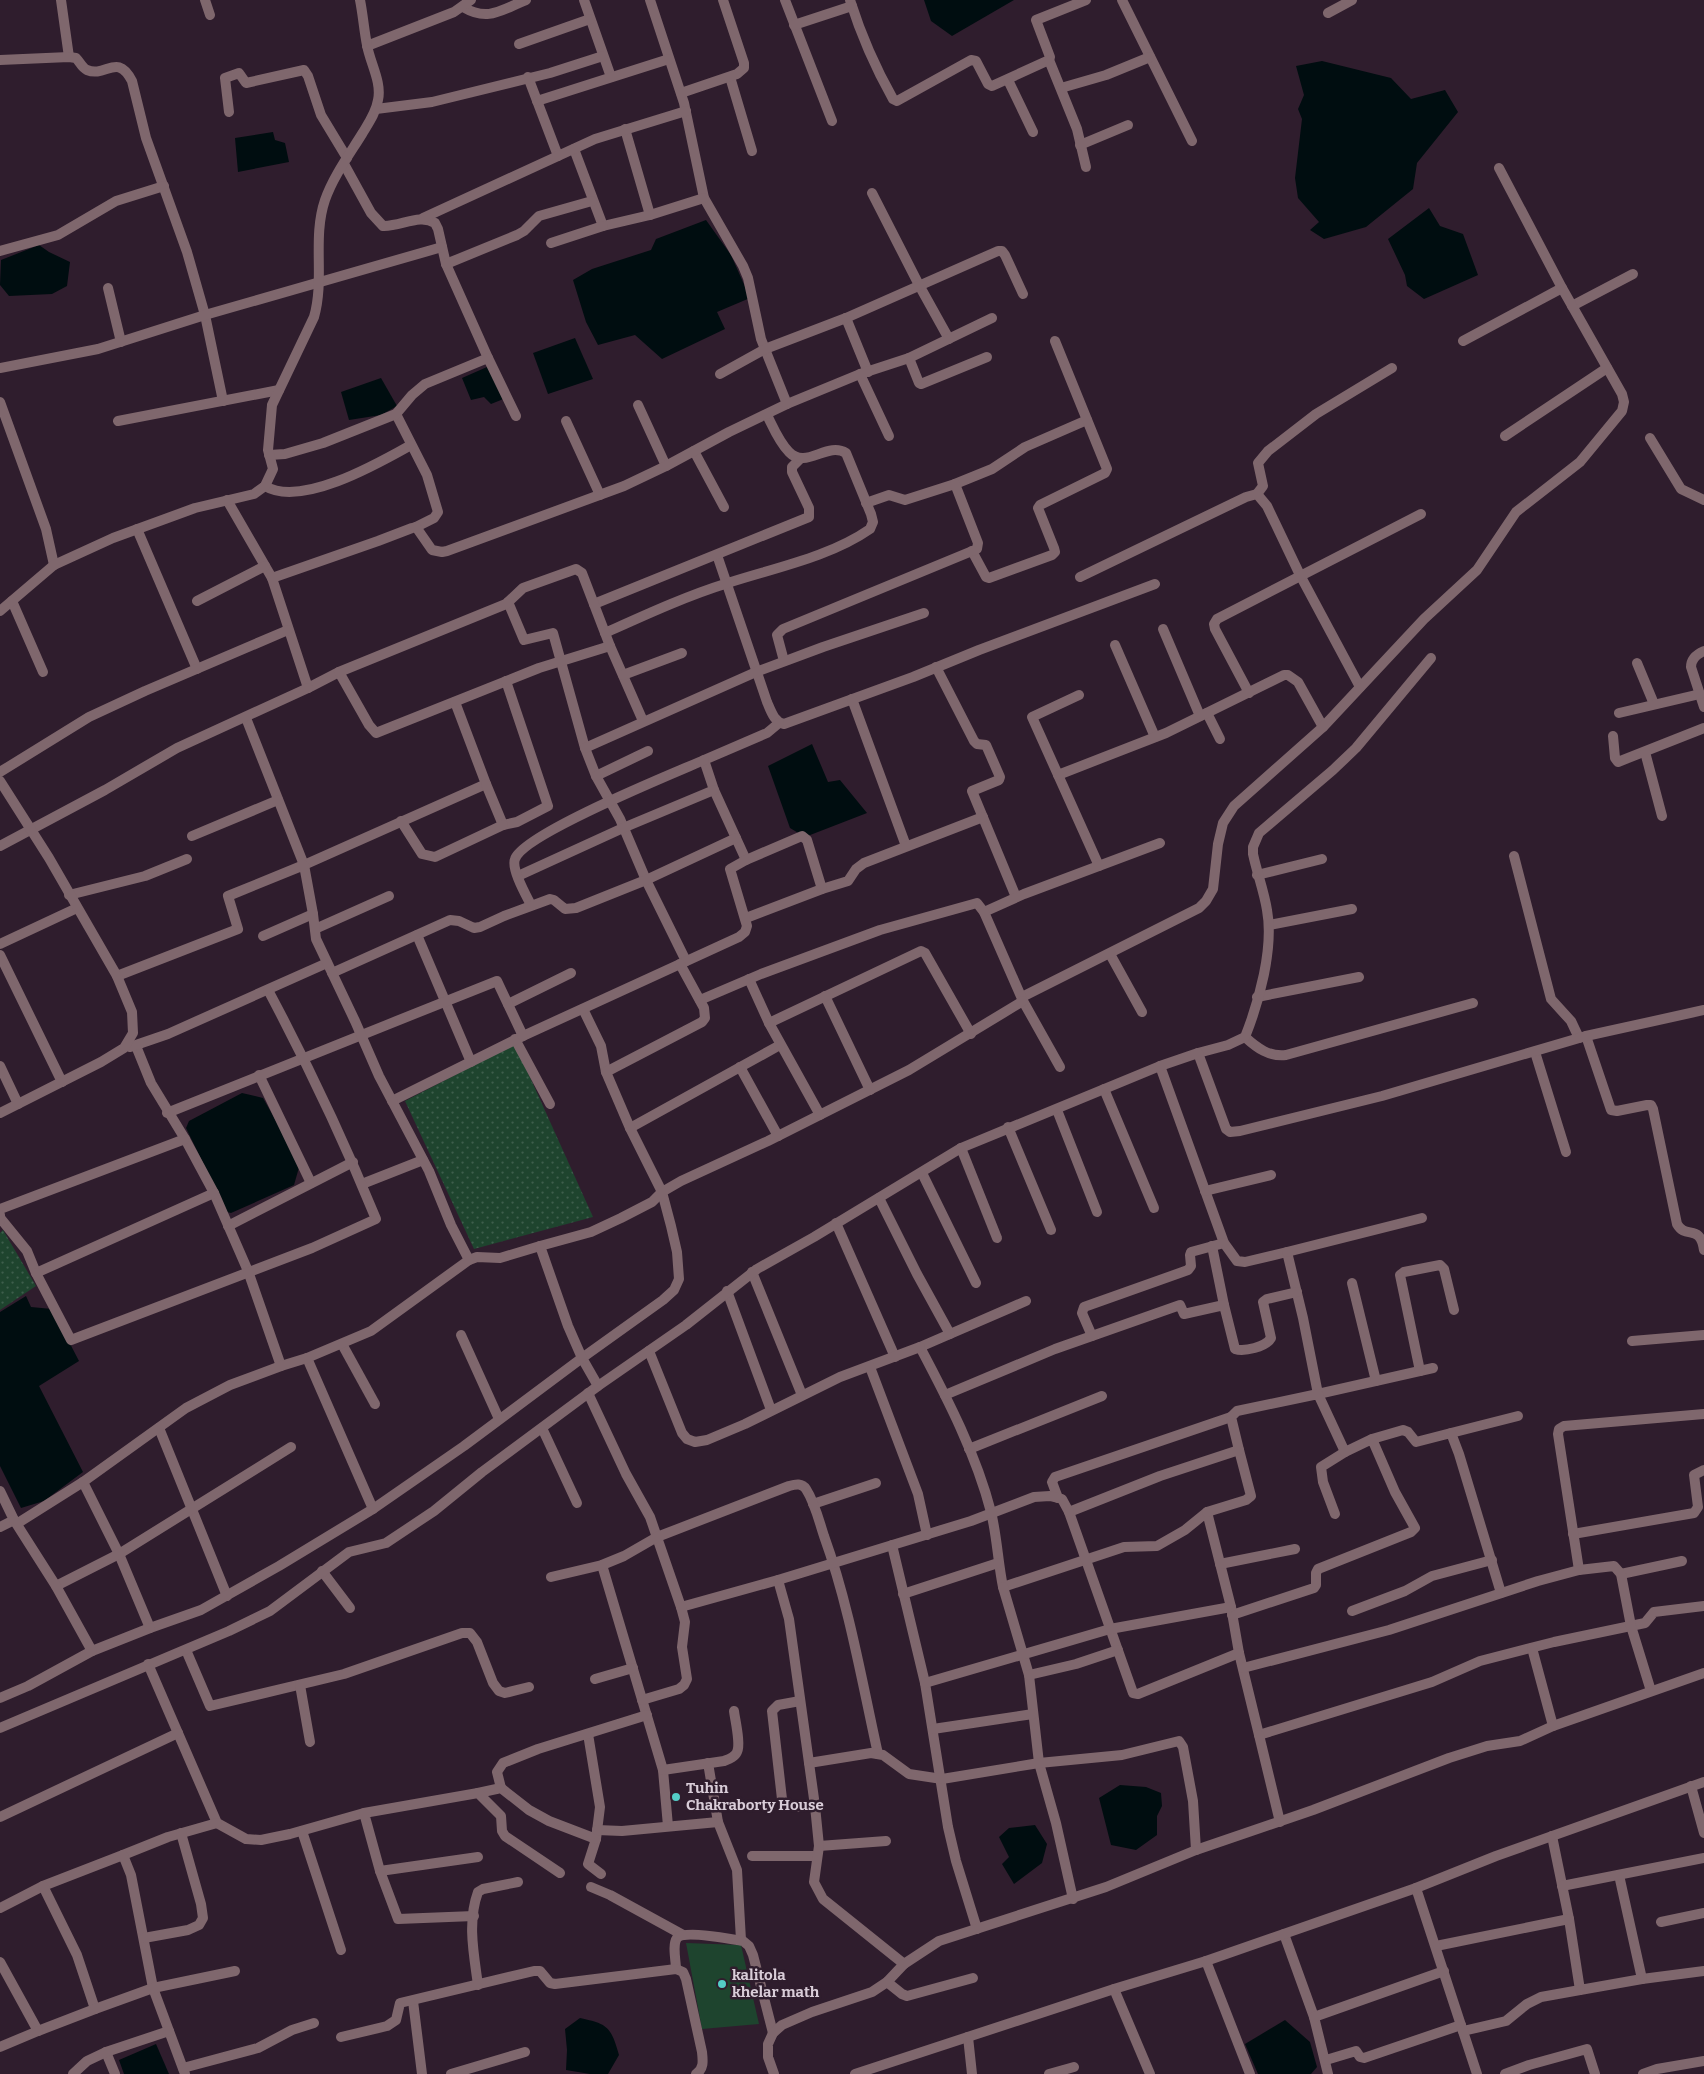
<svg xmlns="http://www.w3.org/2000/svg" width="1704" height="2074" viewBox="0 0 1704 2074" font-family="Bitter,serif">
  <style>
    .grass { fill: #1e442e }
    .park { fill: url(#park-dots) }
    .water { fill: #000d10 }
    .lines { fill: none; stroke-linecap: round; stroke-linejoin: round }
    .minor { stroke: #7f676d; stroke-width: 10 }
    .tertiary { stroke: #7f676d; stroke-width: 10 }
    .poi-dot { fill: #54cdc7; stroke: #2f1d2d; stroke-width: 2 }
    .labels { text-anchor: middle; stroke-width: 5; stroke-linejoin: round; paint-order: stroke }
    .poi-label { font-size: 15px; font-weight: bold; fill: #d9cdd8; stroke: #2f1d2d; text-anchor: start }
  </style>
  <defs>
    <pattern id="park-dots" width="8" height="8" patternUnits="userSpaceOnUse" patternTransform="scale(1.25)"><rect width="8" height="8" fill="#1e442e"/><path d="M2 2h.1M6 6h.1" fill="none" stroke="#3e5e4c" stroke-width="1.8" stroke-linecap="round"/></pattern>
  </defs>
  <rect width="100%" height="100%" fill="#2f1d2d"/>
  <polygon class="grass" points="686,1943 741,1945 759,2024 702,2029"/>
  <g class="park">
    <polygon points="515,1044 593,1217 474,1249 405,1101"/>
    <polygon points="3,1230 36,1286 0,1310 0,1233"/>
  </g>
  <g class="water">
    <polygon points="924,0 1014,0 952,36 931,21"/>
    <polygon points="1322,61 1391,78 1411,99 1445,90 1458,112 1417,163 1413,189 1366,227 1324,239 1310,230 1319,222 1298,198 1295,178 1302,119 1298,109 1304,95 1296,66"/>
    <polygon points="273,132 275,140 285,143 289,162 238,172 235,138"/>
    <polygon points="1429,208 1440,226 1463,234 1478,275 1424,299 1407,286 1405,275 1388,239"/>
    <polygon points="706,220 731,255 750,298 717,312 725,329 662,359 635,335 598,345 586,322 573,280 592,269 651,250 656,239"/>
    <polygon points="39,245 49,252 70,262 67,286 52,294 9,296 0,285 1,260"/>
    <polygon points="575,338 593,379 548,394 533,353"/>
    <polygon points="487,367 506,398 491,404 484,397 471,400 462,378"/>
    <polygon points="381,378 397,406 381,415 349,420 341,392"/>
    <polygon points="812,744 828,782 840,780 867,813 805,837 790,828 768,766"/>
    <polygon points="242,1093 263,1098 300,1164 294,1185 231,1213 227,1212 186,1128 189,1121"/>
    <polygon points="26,1296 31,1307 52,1309 79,1361 39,1386 83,1472 44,1501 21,1508 0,1466 0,1312"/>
    <polygon points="1120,1785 1146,1787 1161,1793 1162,1806 1157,1816 1157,1835 1136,1850 1111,1845 1099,1798"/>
    <polygon points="1035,1825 1047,1844 1042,1863 1014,1884 1002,1864 1009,1857 999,1837 1009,1828"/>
    <path d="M580 2018C608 2024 611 2027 619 2055L608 2074H590L566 2070 567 2050 565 2029Z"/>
    <polygon points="1285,2020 1310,2042 1317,2067 1311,2074 1258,2074 1245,2044"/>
    <polygon points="156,2044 169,2074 124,2074 119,2060"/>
  </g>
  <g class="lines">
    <g class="minor">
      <polyline points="61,0 69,57"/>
      <polyline points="205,0 210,15"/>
      <polyline points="584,0 611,77"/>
      <polyline points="650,0 684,103 704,198 743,266 748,278 761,339 787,404"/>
      <polyline points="785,0 832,121"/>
      <path d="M850 0C861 35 875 67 893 99L897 101 971 60 976 61 988 84 992 86 1049 60 1050 57 1036 20 1086 0"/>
      <polyline points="1122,0 1192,141"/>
      <path d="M463 7C488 22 501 10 526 0"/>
      <polyline points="1328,13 1352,0"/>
      <polyline points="794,25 852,6"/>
      <polyline points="519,44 590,19"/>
      <polyline points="367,46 454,12 471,0"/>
      <path d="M0 60 69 57 76 58C80 62 82 68 87 70 106 78 117 52 132 81L146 138 187 252 205 315 223 401"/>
      <polyline points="1049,60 1077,129 1086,167"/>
      <polyline points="528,77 558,156"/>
      <polyline points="730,77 752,151"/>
      <polyline points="1008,80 1033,132"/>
      <polyline points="1061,88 1106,75 1150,57"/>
      <polyline points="681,93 737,74 744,68 744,63 723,0"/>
      <polyline points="537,101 669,59"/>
      <polyline points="376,109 432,102 550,73 603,56"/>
      <polyline points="229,112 225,78 239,73 246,83 304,70 308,76 321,115 347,158"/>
      <polyline points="625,129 650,215"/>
      <polyline points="1080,145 1128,125"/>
      <polyline points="574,149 603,226 650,215 704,198"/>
      <path d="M344 164 371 213 383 226C400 227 420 213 435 223L438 229 446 264 488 358"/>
      <polyline points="872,193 919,285 949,339"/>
      <polyline points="423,218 595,139 686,111"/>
      <polyline points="551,243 603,226"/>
      <polyline points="0,251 58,235 116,201 164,186"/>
      <polyline points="446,264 517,235 524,231 539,216 592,201"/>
      <polyline points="108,288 121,342"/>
      <polyline points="1572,306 1633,274"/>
      <polyline points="846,318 868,372"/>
      <polyline points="1463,341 1562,288"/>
      <polyline points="909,358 919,383 921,384 987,357"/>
      <polyline points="0,368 98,349 205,315 442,247"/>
      <polyline points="720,374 765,349 846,318 998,251 1002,251 1005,255 1023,294"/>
      <polyline points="860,374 889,436"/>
      <polyline points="0,402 46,529 54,565"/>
      <polyline points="638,405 666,466"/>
      <polyline points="396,414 427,475 438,512 434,518 416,527"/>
      <polyline points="118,421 279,390"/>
      <polyline points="566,421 600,495"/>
      <polyline points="1505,436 1607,368"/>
      <polyline points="1650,438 1681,489 1704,500"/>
      <polyline points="694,451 724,507"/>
      <polyline points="269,455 285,454 323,443 396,414 412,395 425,384 488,358 516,416"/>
      <path d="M265 486C301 508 379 463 411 445"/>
      <polyline points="1257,494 1263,486 1258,463 1268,451 1316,414 1392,368"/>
      <polyline points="227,500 272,578"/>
      <polyline points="866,503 889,495 905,500 955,484 992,469 1025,447 1087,420"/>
      <polyline points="137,529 197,669"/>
      <polyline points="972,551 986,577 989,578 1052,555 1055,552 1054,548 1038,508 1040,505 1105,473 1107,469 1055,341"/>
      <path d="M717 555 767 702C771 711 774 722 784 724L913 677 979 650 1155 584"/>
      <polyline points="1080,577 1246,497 1257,494 1267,506 1300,575 1360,687"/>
      <polyline points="12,601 43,672"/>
      <polyline points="197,601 265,566"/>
      <polyline points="508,602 524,640 553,633 585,748 596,776 620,819 646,880 686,961"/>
      <polyline points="594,604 809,517 809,508 792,472 792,467 800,459"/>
      <polyline points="1163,629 1200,716"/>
      <path d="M605 633C645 615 686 596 728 583 774 568 830 557 870 529L873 522 871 514 846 453C827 441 806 470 789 452 779 442 773 427 767 415"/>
      <polyline points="1115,645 1155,737"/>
      <polyline points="610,646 539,668 376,733 369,725 339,672 308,688 272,578 378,541 412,528 416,527 432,550 442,552 447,551 624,486 666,466 729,432 787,404 860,374 909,358 992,318"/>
      <path d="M1704 651C1697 654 1691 659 1691 667L1704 707"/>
      <polyline points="784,661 777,635 783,629 977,549 978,543 955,484"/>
      <polyline points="1637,663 1654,704"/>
      <polyline points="936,667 974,741 977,744 986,745 1000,777 999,780 972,791 1016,897"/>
      <polyline points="339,672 506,604 523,588 576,569 582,573 610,646 643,721"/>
      <polyline points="623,675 682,653"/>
      <polyline points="1249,693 1215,629 1214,624 1217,619 1421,514"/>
      <polyline points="1079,695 1032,717 1099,866"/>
      <polyline points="852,699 906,846"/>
      <polyline points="1207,713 1220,739"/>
      <polyline points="1619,713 1700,694"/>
      <polyline points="246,718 304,865 486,784 455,702"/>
      <polyline points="1613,736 1615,758 1618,762 1704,728"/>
      <polyline points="585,748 756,672 823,647 924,613"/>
      <polyline points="1645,752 1662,816"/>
      <polyline points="0,772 89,717 145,691 288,630"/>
      <polyline points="1058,775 1166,733 1284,675 1288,675 1298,682 1323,727"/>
      <polyline points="596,776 648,751"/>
      <polyline points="486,784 503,825 517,822 548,806 506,681"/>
      <polyline points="401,821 422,854 435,857 503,825"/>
      <polyline points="192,836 278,800"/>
      <polyline points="0,846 105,790 177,748 308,688"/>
      <polyline points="1514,856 1551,999 1571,1021 1579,1038"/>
      <polyline points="746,860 714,790 704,760 767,733 779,723"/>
      <polyline points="1257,875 1322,859"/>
      <polyline points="518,876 623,828 714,790"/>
      <polyline points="69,895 145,876 187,859"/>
      <path d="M531 905C526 895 511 869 515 859 523 834 674 773 704 760"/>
      <polyline points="984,912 1024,894 1160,843"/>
      <polyline points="746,918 822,889 848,881 856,869 864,863 983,817"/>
      <polyline points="1269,925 1352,909"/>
      <polyline points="315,929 389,896"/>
      <polyline points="417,935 471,1062"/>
      <polyline points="263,936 313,914"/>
      <polyline points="0,944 77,908"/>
      <polyline points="1110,954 1142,1012"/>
      <polyline points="0,955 62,1082"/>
      <polyline points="332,973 450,920 459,921 474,928 480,927 504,916 550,899 554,900 565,909 576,908 646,880 736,838"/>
      <polyline points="749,979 769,1023 820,1115"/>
      <polyline points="825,996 870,1090"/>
      <polyline points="1022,997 1199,908 1206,901 1213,889 1218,844 1223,823 1234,806 1323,727 1424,619 1477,570 1516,512 1580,462 1622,411 1624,402 1622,394 1562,288 1499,168"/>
      <polyline points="1257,997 1359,977"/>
      <polyline points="700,1000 761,974 880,930 977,903 984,912 1023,1001 1060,1067"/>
      <polyline points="508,1004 571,973"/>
      <polyline points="583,1009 601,1046 606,1072"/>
      <polyline points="769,1023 921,951 925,953 971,1034"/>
      <path d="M1586 1036 1611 1110 1617 1111 1647 1105H1651L1653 1109 1677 1224C1686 1240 1700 1223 1704 1250"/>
      <path d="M1245 1037C1257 1048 1269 1057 1286 1055L1473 1003"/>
      <polyline points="515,1039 550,1104"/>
      <polyline points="136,1046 151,1083 185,1139 214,1193 248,1271 281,1366"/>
      <polyline points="130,1047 168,1034 327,963"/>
      <polyline points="1535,1052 1566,1152"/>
      <path d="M1198 1053 1228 1045 1245 1037C1259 1002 1274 948 1267 910 1264 891 1257 873 1253 854V847L1259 833 1333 770 1356 748 1431 658"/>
      <polyline points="0,1066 18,1104"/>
      <polyline points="1160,1066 1224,1243 1237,1261 1245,1262 1287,1252 1303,1318 1318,1394 1433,1368"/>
      <polyline points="740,1067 778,1136"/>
      <polyline points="259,1075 311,1183"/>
      <polyline points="1104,1089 1154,1208"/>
      <polyline points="392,1101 523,1036"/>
      <polyline points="1057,1110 1097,1212"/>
      <path d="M167 1113C277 1068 387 1025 497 981L523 1036 739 937 745 932 747 926 730 869 746 860 802 836 807 840 822 889"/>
      <polyline points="1008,1127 1051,1230"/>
      <polyline points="630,1128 780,1045"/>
      <polyline points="961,1148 997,1238"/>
      <polyline points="922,1173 976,1283"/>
      <polyline points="362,1184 423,1160"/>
      <polyline points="1205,1191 1271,1175"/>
      <polyline points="879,1198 917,1274 950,1334 1026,1301"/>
      <polyline points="0,1209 185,1139"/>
      <polyline points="1,1219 27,1251 36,1273 214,1193"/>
      <polyline points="836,1223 895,1357"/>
      <polyline points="228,1226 353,1162"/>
      <polyline points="1212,1246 1224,1305"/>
      <polyline points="1287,1252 1422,1218"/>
      <polyline points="469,1260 477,1257 500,1258 540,1246"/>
      <polyline points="752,1272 802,1395"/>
      <path d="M36 1273 71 1340 312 1248 376 1219C344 1141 308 1065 268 990"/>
      <polyline points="1352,1283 1376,1381"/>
      <polyline points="727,1291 771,1410"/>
      <path d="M950 1334 920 1347C948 1400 976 1454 991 1512 997 1536 998 1563 1003 1587L1124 1547 1157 1546 1185 1530 1207 1512 1231 1607 1239 1653 1259 1735 1432 1682 1480 1661 1554 1642 1645 1623 1654 1612 1704 1606"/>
      <polyline points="461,1335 499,1419"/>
      <polyline points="1092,1336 1082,1313 1084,1307 1188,1270 1191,1266 1190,1255 1191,1252 1224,1243"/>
      <polyline points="1632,1341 1704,1335"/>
      <polyline points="342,1344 375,1404"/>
      <polyline points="649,1351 682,1433 687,1439 695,1442 707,1440 745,1424 840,1377 920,1347"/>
      <polyline points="307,1358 373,1509"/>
      <polyline points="870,1367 918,1494 927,1535"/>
      <polyline points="1420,1371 1400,1275 1404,1272 1440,1265 1444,1269 1454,1310"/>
      <polyline points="598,1386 582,1358 663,1300 674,1290 679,1279 677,1252 671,1226 662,1192 630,1128 606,1072 702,1022 705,1018 704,1008 680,964"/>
      <polyline points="588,1393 626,1474 650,1517 681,1607 778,1580"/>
      <path d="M945 1395 1055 1349 1180 1305 1184 1314 1224 1305 1235 1349C1244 1352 1266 1347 1271 1338L1263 1302 1267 1299 1297 1292"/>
      <polyline points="159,1428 227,1596"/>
      <polyline points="542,1428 577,1503"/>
      <polyline points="1451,1433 1518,1416"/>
      <polyline points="1372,1439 1403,1430 1408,1432 1416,1442 1451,1433 1459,1454 1501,1593"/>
      <polyline points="969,1449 1102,1396"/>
      <polyline points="83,1482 119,1554 150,1628 201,1610 279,1566 373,1509 464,1446 582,1358 568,1326 540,1246 591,1232 621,1218 652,1202 662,1192 681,1181 768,1141 909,1070 1023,1001"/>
      <polyline points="0,1491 14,1520 0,1527"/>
      <polyline points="1058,1498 1052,1482 1055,1477 1231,1417"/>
      <polyline points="813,1504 876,1483"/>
      <polyline points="1207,1512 1246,1500 1251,1496 1239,1450"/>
      <polyline points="1335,1514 1323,1482 1321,1467 1345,1452"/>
      <polyline points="18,1523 83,1482 186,1408 230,1385 281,1366 307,1358 371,1331 469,1260 451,1225 429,1171 379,1076 355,1021 316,939 313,914 304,865 228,896 238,929 117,976"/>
      <polyline points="1573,1534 1694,1513 1698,1507 1694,1475 1704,1470"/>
      <polyline points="892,1545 925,1683 948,1827 956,1861 977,1929"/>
      <polyline points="1220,1564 1295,1549"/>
      <polyline points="602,1565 663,1770 668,1826"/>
      <polyline points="1579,1570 1558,1434 1559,1429 1564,1426 1704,1414"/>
      <polyline points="322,1571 350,1608"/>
      <polyline points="1621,1574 1682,1561"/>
      <path d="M551 1577 602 1565 624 1556 657 1537 789 1486C796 1484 802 1483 806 1489 815 1503 819 1521 824 1536 849 1605 862 1682 878 1754"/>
      <polyline points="56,1586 119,1554 291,1447"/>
      <polyline points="1003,1587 1029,1675 1039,1763 1056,1823 1073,1899"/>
      <polyline points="903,1594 998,1563"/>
      <polyline points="1352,1611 1405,1591 1432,1576 1492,1560"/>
      <polyline points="1232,1615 1314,1588 1316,1585 1316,1573 1318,1569 1411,1532 1415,1528 1395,1492 1372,1439 1345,1452 1318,1394 1237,1411 1231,1417 1239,1450 1160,1476 1069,1512 1133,1693 1138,1694 1239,1653"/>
      <polyline points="1532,1648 1553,1726"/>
      <polyline points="186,1650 210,1706 344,1674 462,1633 470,1633 477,1642 493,1683 499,1691 505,1693 529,1687"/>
      <polyline points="92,1651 150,1628"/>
      <polyline points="148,1664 217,1823 246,1839 261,1840 290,1834 364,1813"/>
      <polyline points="1243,1668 1389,1630 1538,1581 1579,1570 1614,1566 1621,1574 1631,1626 1651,1691"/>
      <polyline points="1029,1675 1076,1664 1118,1650"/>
      <polyline points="595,1679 633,1668"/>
      <polyline points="925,1683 1110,1629 1231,1607"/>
      <polyline points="300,1685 310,1742"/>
      <polyline points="0,1698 28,1686 92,1651 56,1586 14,1520"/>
      <polyline points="642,1700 679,1689 684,1685 687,1679 682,1647 685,1622 681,1607"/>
      <path d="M800 1701 778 1705 772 1711 782 1799C788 1810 805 1806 815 1806"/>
      <polyline points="933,1729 1033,1714"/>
      <polyline points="588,1734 600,1807 596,1839 588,1864 601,1874"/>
      <polyline points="1259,1735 1280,1822"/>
      <polyline points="708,1763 718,1822 737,1870 741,1940"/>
      <polyline points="809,1763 871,1753 883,1755 909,1774 942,1779 1039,1763 1122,1755 1179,1741 1183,1747 1193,1801 1196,1850"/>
      <path d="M663 1770 724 1761C729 1759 735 1757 737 1752 741 1744 735 1720 734 1711"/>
      <polyline points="1691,1786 1704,1833"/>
      <polyline points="501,1788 497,1772 503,1763 538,1749 647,1715"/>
      <polyline points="478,1793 501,1788 529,1810 549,1821 596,1839"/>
      <polyline points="0,1817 178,1733"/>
      <polyline points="597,1830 622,1831 718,1822"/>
      <polyline points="302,1831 341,1950"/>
      <polyline points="1552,1836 1569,1919 1580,1990 1642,1979 1704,1971"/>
      <polyline points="819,1846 886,1841"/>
      <polyline points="123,1855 168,1837 217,1823"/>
      <polyline points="752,1856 817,1856"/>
      <polyline points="380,1871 478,1857"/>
      <polyline points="1619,1875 1642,1979"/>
      <polyline points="1562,1886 1704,1858"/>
      <polyline points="591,1887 610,1895 683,1935"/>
      <polyline points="0,1908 43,1886 123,1855 131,1875 153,1988 185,2074"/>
      <polyline points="474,1916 398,1919 380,1871 364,1813 478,1793 501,1816 502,1831 505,1836 560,1873"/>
      <polyline points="1661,1922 1704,1913"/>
      <polyline points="1284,1934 1314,2017 1328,2074"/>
      <polyline points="144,1938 188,1930 199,1925 203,1918 201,1904 181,1833"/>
      <polyline points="1436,1946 1569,1919"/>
      <polyline points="1206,1961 1250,2074"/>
      <polyline points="0,1962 38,2031 95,2009 77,1955 43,1886"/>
      <polyline points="904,1964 823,1899 814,1882 819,1846 815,1806 789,1619 778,1580 971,1521 1034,1497 1050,1496 1062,1499 1069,1512"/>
      <path d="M676 1969C676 1961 672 1945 677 1938 684 1930 731 1939 743 1941L749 1946 753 1955 773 2033"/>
      <polyline points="887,1982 902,1994 907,1996 973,1978"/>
      <path d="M478 1985C474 1955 467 1922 478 1892L483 1889 518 1882"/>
      <polyline points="1114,1989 1150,2074"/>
      <polyline points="413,2001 422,2074"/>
      <polyline points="95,2009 153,1988 235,1971"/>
      <polyline points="1314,2017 1444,1971"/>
      <polyline points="1463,2031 1506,2021 1527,2004 1541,1997 1580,1990"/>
      <path d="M341 2037 387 2026 396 2020 400 2003 534 1971H540L550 1983 555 1984 676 1969 683 1972 686 1979 702 2052C703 2061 704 2069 696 2074"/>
      <polyline points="968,2037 972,2074"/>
      <polyline points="0,2047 38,2031"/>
      <polyline points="106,2052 115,2074"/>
      <polyline points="1326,2060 1356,2051 1360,2057 1364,2058 1461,2025"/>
      <polyline points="183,2068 258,2048 292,2030 314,2023"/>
      <polyline points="73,2074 87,2061 106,2052 169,2031"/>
      <polyline points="451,2074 525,2052"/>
      <polyline points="855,2074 1114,1989 1206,1961 1416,1888"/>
      <polyline points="1049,2074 1074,2067"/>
      <polyline points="1477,2074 1416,1888 1496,1856 1704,1782"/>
      <polyline points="1505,2074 1529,2065 1587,2049 1595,2074"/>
      <polyline points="1643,2074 1657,2069 1704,2061"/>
    </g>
    <g class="tertiary">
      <path d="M0 611 54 565 113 538 195 508 254 494 265 486 273 469 268 450 272 405 314 317C325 279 312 238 325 200 333 177 349 155 362 134 368 124 376 113 378 100 382 82 370 63 367 45 364 30 363 15 360 0"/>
      <polyline points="0,781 49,858 117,976 132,1012 133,1033 124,1048 101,1062 0,1113"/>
      <polyline points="0,1215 0,1221"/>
      <polyline points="0,1728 229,1631 270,1611 349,1552 386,1543 434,1511 482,1472 598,1386 686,1325 757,1269 814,1237 961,1148 1160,1066 1198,1053 1226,1129 1230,1132 1240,1131 1382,1096 1586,1036 1704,1010"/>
      <polyline points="774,2074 768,2057 768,2044 773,2033 782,2025 812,2012 872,1992 887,1982 904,1964 939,1941 1106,1887 1196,1850 1313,1810 1449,1758 1487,1746 1520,1741 1553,1726 1704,1673"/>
    </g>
  </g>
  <g class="poi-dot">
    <circle cx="676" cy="1797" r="5"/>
    <circle cx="722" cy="1984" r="5"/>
  </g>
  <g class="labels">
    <g class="poi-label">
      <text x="686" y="1793">Tuhin<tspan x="686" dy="17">Chakraborty House</tspan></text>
      <text x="732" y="1980">kalitola<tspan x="732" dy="17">khelar math</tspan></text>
    </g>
  </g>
</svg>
